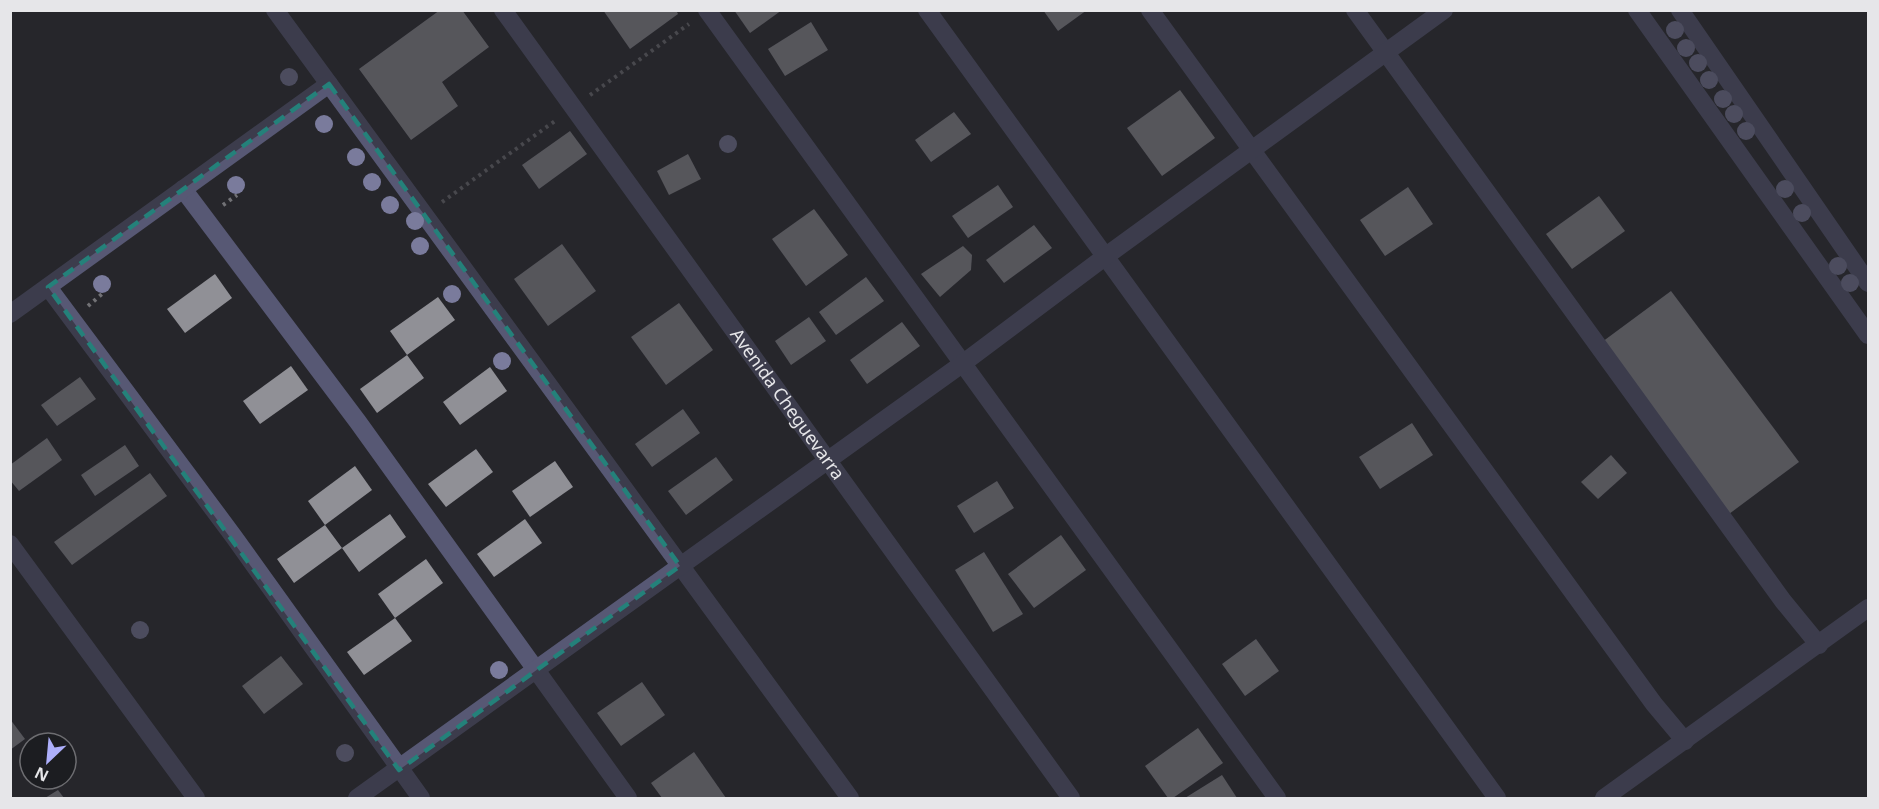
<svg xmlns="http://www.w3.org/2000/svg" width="1879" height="809" viewBox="0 0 1879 809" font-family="'Noto Sans',sans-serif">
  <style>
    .building { fill: #909096 }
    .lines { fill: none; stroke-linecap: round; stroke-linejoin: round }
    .path { stroke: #717175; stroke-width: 4; stroke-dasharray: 3 4.5; stroke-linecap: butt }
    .minor { stroke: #575874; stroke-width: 18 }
    .tree { fill: #7a7b9c }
    .marked { fill: none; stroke: #24817a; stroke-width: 4.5; stroke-dasharray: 12 8; stroke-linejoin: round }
    .labels { text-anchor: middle; stroke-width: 6; stroke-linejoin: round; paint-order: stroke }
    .street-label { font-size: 18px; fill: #e6e6e9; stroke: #1c1d21 }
  </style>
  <rect width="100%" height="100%" fill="#26262b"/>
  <g class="building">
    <polygon points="440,10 462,10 489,47 442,82 458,106 411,140 359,69"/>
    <polygon points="603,10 676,10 678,14 630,49"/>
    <polygon points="734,10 782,10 750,33"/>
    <polygon points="1043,10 1087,10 1058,31"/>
    <polygon points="811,22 828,50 785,76 768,49"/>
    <polygon points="1180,90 1215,138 1162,176 1127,128"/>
    <polygon points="954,112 971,134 931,162 915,140"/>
    <polygon points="570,131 587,154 539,189 522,165"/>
    <polygon points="688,154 701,179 669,195 657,171"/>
    <polygon points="998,185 1013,207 968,238 952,216"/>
    <polygon points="1408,187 1433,224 1385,256 1360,220"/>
    <polygon points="1599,196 1625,231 1572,269 1546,234"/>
    <polygon points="814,209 848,255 806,286 772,239"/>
    <polygon points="1034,225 1052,248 1004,283 986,260"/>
    <polygon points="562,244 596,291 548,326 514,279"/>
    <polygon points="963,246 972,255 971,270 940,297 921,274"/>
    <polygon points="215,274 232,298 185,333 167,309"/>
    <polygon points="866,277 884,301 836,335 819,312"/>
    <polygon points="1671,291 1799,462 1729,514 1602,342"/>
    <polygon points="438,297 455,320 407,355 390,331"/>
    <polygon points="679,303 713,350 666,385 631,337"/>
    <polygon points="809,317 826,341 791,365 775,341"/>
    <polygon points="902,322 920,346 867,384 850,360"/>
    <polygon points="407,355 424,378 377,413 360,389"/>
    <polygon points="291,366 308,390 260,424 243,401"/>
    <polygon points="490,367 507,391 460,425 443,402"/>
    <polygon points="80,377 96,399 57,426 41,405"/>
    <polygon points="683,409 700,433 652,467 635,444"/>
    <polygon points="1412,423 1433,455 1380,489 1359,457"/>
    <polygon points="47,438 62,460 19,491 10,480 10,465"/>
    <polygon points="125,445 139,466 95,496 81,475"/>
    <polygon points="476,449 493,472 446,507 428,484"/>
    <polygon points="1611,455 1627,473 1598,499 1581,482"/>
    <polygon points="716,457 733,480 686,515 668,491"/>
    <polygon points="555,461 573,487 530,517 512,491"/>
    <polygon points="355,466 372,490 325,525 308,501"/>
    <polygon points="150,473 167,496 72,565 54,542"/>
    <polygon points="997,481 1014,508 974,533 957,506"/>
    <polygon points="390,514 406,537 359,572 342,548 294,583 277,559 325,525 342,548"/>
    <polygon points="525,519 542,543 494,577 477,554"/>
    <polygon points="1061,535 1086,570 1034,608 1008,574"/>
    <polygon points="984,552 1023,614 993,632 955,570"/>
    <polygon points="426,559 443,583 395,618 378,594"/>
    <polygon points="395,618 412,641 364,675 347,652"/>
    <polygon points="1256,639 1279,671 1245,696 1222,664"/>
    <polygon points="281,656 303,684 264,714 242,686"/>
    <polygon points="642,682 665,715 621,746 597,713"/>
    <polygon points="10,719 25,739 10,750"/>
    <polygon points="1198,728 1223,763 1173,798 1168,798 1145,766"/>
    <polygon points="694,752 726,798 662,798 651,783"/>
    <polygon points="1222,775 1237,798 1185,798"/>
    <polygon points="58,790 64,798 45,798"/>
  </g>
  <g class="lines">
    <g class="path">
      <polyline points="590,95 689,24"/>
      <polyline points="442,202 555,121"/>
      <polyline points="223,205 237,195"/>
      <polyline points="88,306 102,294"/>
    </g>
    <g class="minor">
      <polyline points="275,10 850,798"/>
      <path id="s1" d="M503 10 1071 798"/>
      <polyline points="707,10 1277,798"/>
      <polyline points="927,10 1497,798"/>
      <polyline points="1150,10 1654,704 1685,741"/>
      <polyline points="1355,10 1783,601 1819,645"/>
      <polyline points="1637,10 1868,335"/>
      <polyline points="1680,10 1868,283"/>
      <polyline points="183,189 358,422 628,798"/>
      <polyline points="48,287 234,537 421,798"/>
      <polyline points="10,314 329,84"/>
      <polyline points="10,544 196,798"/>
      <polyline points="357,798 962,364 1106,256 1444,10"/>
      <polyline points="1604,798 1868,608"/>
    </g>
  </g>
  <g class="tree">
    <circle cx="1675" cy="30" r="9"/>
    <circle cx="1686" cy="48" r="9"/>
    <circle cx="1698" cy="63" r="9"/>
    <circle cx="289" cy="77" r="9"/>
    <circle cx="1709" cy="80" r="9"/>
    <circle cx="1723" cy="99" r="9"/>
    <circle cx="1734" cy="114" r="9"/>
    <circle cx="324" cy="124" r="9"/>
    <circle cx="1746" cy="131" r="9"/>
    <circle cx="728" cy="144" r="9"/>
    <circle cx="356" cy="157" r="9"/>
    <circle cx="372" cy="182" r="9"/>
    <circle cx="236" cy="185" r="9"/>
    <circle cx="1785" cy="189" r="9"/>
    <circle cx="390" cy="205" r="9"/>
    <circle cx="1802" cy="213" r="9"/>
    <circle cx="415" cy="221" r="9"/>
    <circle cx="420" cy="246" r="9"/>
    <circle cx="1838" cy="266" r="9"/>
    <circle cx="1850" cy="283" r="9"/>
    <circle cx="102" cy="284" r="9"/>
    <circle cx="452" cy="294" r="9"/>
    <circle cx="502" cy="361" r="9"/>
    <circle cx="140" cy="630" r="9"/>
    <circle cx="499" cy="670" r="9"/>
    <circle cx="345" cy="753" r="9"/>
  </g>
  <path d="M0 0H1879V809H0ZM329 84 680 566 399 770 48 287Z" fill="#26262b" fill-opacity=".55" fill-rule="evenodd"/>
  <path class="marked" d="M329 84 680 566 399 770 48 287Z"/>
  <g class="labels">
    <g class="street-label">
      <text dy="6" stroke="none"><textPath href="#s1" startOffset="486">Avenida Cheguevarra</textPath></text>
    </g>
  </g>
  <rect width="1879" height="809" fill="none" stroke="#e6e6e9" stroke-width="24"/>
  <g transform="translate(48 761) rotate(206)"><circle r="28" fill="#1c1d21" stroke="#6d6d71" stroke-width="1.5"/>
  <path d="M0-4.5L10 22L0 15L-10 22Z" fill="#adaffb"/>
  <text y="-9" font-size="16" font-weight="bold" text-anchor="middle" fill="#e6e6e9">N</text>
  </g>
</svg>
